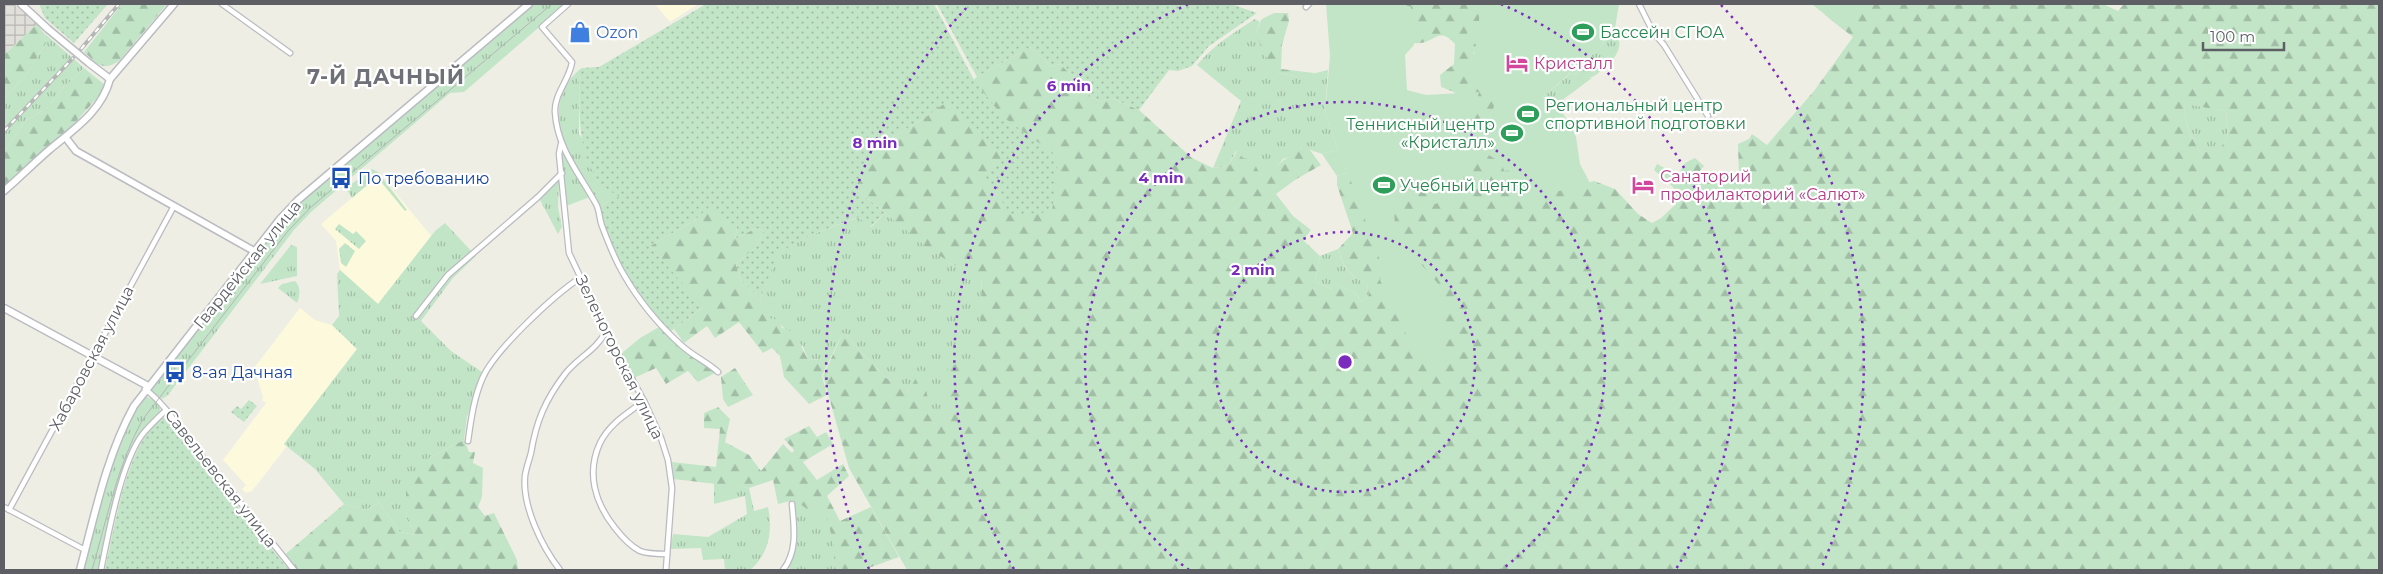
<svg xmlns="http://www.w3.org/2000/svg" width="2383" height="574" viewBox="0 0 2383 574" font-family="Montserrat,sans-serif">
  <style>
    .commercial { fill: #fdf9dc }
    .industrial { fill: url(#industrial-grid) }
    .grass { fill: url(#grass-tufts) }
    .forest { fill: url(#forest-firs); fill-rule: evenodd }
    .park { fill: url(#park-dots) }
    .pitch { fill: #c2e5c7 }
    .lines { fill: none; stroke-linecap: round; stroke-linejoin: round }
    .street-casing { stroke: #babbc0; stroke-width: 7 }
    .secondary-casing { stroke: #babcc2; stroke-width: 9 }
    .street { stroke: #fff; stroke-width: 4.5 }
    .secondary { stroke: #fff; stroke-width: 6 }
    .tram { stroke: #b5b6b6; stroke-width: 1 }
    .rail-casing { stroke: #b5b6b6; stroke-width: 4 }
    .rail { stroke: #fff; stroke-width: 2; stroke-dasharray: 5.5; stroke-linecap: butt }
    .secondary-bridge-casing { stroke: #babcc2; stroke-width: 9; stroke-linecap: butt }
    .secondary-bridge { stroke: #fff; stroke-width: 6 }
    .ring { fill: none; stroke: #7b2cbf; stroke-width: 2.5; stroke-dasharray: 2.5 5 }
    .labels { text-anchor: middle; stroke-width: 4.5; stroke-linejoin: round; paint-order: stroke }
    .shop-label { font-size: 16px; fill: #366cbe; stroke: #fff; text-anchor: start }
    .leisure-label { font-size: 16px; fill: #27864d; stroke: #fff; text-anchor: start }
    .hotel-label { font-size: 16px; fill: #b23c85; stroke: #fff; text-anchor: start }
    .transit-label { font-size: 16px; fill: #164399; stroke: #fff; text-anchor: start }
    .street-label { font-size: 16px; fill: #5d5f65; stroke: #fff }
    .district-label { font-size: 21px; font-weight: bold; letter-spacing: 1px; fill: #6e7177; stroke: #fff }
    .centre { fill: #7b2cbf; stroke: #fff; stroke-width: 2.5 }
    .ring-label { font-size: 15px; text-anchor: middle; font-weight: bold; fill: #7b2cbf; stroke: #fff; stroke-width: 4.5; stroke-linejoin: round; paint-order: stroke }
  </style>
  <defs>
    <pattern id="industrial-grid" width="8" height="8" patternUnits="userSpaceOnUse" patternTransform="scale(1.25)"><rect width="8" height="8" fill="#e0dfd9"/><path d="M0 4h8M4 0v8" fill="none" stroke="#b9b8b4"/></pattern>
    <pattern id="grass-tufts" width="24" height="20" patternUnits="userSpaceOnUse" patternTransform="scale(1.25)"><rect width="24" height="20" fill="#c2e5c7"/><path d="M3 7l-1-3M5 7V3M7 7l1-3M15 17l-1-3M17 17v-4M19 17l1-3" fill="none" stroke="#a1bda5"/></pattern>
    <pattern id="forest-firs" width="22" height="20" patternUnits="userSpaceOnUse" patternTransform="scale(1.25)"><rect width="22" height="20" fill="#c2e5c7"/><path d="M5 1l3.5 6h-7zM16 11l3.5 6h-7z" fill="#a1bda5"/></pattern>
    <pattern id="park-dots" width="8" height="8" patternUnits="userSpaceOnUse" patternTransform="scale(1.25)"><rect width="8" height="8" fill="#c2e5c7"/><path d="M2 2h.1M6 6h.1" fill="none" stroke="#a1bda5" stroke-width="1.8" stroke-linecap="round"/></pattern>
  </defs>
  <rect width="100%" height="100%" fill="#efeee5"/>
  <g class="commercial">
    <polygon points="655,4 698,4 670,22"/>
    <polygon points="380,174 432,237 378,304 340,270 336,241 321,224"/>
    <polygon points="300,308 315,320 332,325 357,349 284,444 287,446 252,491 246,493 242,489 246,485 223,460 266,403 262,400 263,397 254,368"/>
  </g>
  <polygon class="industrial" points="4,4 14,4 37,24 4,55"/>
  <g class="grass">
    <polygon points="534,4 566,4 464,92 450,93 311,212 294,230 168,395 162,399 152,392 152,386 282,221 300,202"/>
    <path d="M1255 19 1260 22 1256 32 1278 73 1299 77 1328 70 1325 113 1338 150 1322 154 1302 147 1295 155 1283 159 1275 169 1260 175 1236 151 1228 166 1213 168 1241 101 1197 65C1214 45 1233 33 1255 19Z"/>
    <path d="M1615 28C1627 51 1612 61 1596 75L1584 61 1600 47Z"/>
    <polygon points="44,33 84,68 61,90 47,108 25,121 4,152 4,99 26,75 46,43"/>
    <polygon points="1584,66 1589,78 1592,78 1561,101 1543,97 1571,73 1574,75"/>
    <path d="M579 70V134L621 196 600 206C577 167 533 111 579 70Z"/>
    <path d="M2190 104 2226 111 2228 138 2217 152H2200C2192 139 2183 120 2185 106Z"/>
    <polygon points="564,152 590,197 566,206 561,156"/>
    <polygon points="372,169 378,172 407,210 405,211 377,177 352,198 346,188"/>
    <polygon points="559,181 558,207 562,227 558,234 540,200 556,182"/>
    <polygon points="885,213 952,264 982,274 981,301 1038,513 913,405 909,389 908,393 886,378 843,333 826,367 820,360 808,359 803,347 779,323 769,319 762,308 760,299 777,253 811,235 859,217 871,227"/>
    <polygon points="445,223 476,256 453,278 421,321 451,351 482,372 467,417 464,440 430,457 406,513 415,535 400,532 379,503 365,510 344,504 315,469 284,444 357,349 332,325 339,316 337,274 340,270 378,304 435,231"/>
    <polygon points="339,224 353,234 356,231 366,241 359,249 335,229"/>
    <polygon points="345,243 355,251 346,267 341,263 339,249"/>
    <polygon points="291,245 297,247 297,276 260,284"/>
    <path d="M1338 249C1344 269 1349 275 1367 284L1369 295 1362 302 1355 293 1333 283 1331 289 1315 281 1320 256Z"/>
    <path d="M295 281C301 286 300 297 297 303L278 288 282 284Z"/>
    <path d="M145 396 157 402 161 412 144 431 124 475 101 570H82C97 515 108 440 145 396Z"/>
    <path d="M714 483 749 488 754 511 768 507C773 530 769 555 750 570H725L724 559 703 560 701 548 670 549 673 534 708 537 747 514 745 496 714 504Z"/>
    <polygon points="819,490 854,570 791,570 789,568 797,539 794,500"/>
  </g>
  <g class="forest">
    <path d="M122 4H167L120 60C108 69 103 67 91 61L92 59 84 52Z"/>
    <path d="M1397 4H1509L1536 9 1596 75 1589 78 1583 66 1574 75 1566 70 1481 44 1473 53 1479 64 1500 85 1488 132 1534 196 1594 181 1615 189 1638 214 1652 223 1661 218 1676 204 1673 187 1654 170 1657 164 1678 175 1685 163 1695 158 1704 166 1698 173 1708 179 1717 175 1739 177 1738 144 1749 139 1752 134 1767 145 1814 91 1853 37 1825 15 1824 4H2103L2118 11 2124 4H2379V570H907L849 468 823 376 843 333 886 378 908 392 921 369 934 424 946 419V384L952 382 946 364V358L954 362 961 358 970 370 980 331 982 275 952 264 924 245 855 188 875 147 923 119 977 77 1030 47 1052 67 1060 64 1078 81 1075 86 1100 102 1112 98 1139 110 1192 158 1213 168 1228 166 1237 151 1243 158 1253 160 1260 175 1268 168 1275 169C1285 156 1292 158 1302 147L1286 140 1290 133 1299 135 1321 165 1295 180 1276 194 1293 216 1311 230 1303 240 1320 256 1315 281 1331 289 1332 282 1355 293 1362 302 1369 295 1367 284C1349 275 1344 268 1338 249L1353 233 1337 185V176L1348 173 1427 171 1436 203 1457 167 1462 101 1454 92 1441 87 1440 75 1454 64 1455 44C1439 26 1435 42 1420 43 1415 44 1409 42 1404 41ZM2190 105 2226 111 2228 138 2217 152H2200C2192 139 2183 121 2185 106Z"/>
    <polygon points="1274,13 1288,13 1289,21 1282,45 1281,69 1314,73 1313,75 1299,77 1278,73 1263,53 1256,32 1262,19"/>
    <polygon points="37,24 44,33 46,43 26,75 4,99 4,55"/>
    <polygon points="84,68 105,85 99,96 71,127 4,187 4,152 25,121 47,108 61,90"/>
    <path d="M709 206 737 227 735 239 756 228 764 231 756 247 736 264 740 279 760 299 762 307 769 318 779 320 782 328C798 330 800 347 808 359L820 360 826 367 822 376 827 395 809 404 784 377 780 356 772 348 763 353 739 322 715 338 707 326 684 343 674 329 702 308 650 246 695 220Z"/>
    <polygon points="659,327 681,349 715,373 698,382 688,371 666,384 656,368 634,378 622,353 640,338"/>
    <polygon points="735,368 753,395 728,407 723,399 721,377"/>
    <polygon points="718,407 730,419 725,442 749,455 761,471 783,444 792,453 794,450 784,439 809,426 817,437 826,432 833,444 803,462 817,480 843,464 849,476 827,496 840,521 871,507 899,557 863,570 843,570 834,561 834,546 827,517 811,512 795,500 778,504 773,480 749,488 674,479 672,462 716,467 720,429 704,428 704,413"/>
    <polygon points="464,440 469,452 475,452 473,463 483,468 482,497 478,507 485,516 494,513 517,560 518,570 289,570 281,558 344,504 365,510 379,503 400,532 415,535 406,513 406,483 430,457"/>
  </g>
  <g class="park">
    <polygon points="39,4 108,4 74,43 45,18"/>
    <path d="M706 4H934L974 80 1003 117 1053 153 1058 161 1052 212 1011 215 992 186 981 178 1004 157 969 126 948 101 923 119 875 147 855 188 885 213 870 227 858 217 811 235 778 253 760 299 740 279 736 264 756 247 764 231 756 228 735 239 737 227 709 207 695 220 650 246 703 307 670 332C636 300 618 259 601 217L600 206 620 196C615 191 609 194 604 188 575 155 580 110 579 70L582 68 599 67Z"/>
    <polygon points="937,4 1231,4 1257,13 1209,46 1192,66 1178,71 1169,70 1139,110 1112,98 1100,102 1074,85 1078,81 1060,64 1052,67 1030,47 977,77"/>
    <polygon points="249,400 257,406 244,422 231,412 237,406 241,409"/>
    <path d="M163 417 170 422 199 460 289 570H105C112 536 125 465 145 437 150 430 157 423 163 417Z"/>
  </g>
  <g class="pitch">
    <polygon points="1326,4 1403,4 1411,7 1411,12 1415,13 1414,45 1405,55 1407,90 1426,95 1479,92 1472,119 1481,156 1463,170 1465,193 1435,204 1428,176 1394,201 1395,234 1440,286 1444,367 1424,361 1408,338 1380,280 1383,269 1348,173 1337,176 1322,154 1338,150 1325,113 1330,56"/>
    <polygon points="1480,4 1619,4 1615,28 1600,47 1543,97 1561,110 1572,128 1576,137 1580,164 1590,183 1520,201 1512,170 1504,171 1502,163 1482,151 1499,87 1472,85 1470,70 1476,45 1467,35 1470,21 1479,21"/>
    <polygon points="1812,4 1861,4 1844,30"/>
  </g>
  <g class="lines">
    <g class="street-casing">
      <g id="street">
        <polyline points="222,4 290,53"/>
        <path d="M568 4 542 27 572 62C570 79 554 94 555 112 557 148 579 173 596 204 600 211 599 219 602 226 608 242 615 260 624 275 639 301 659 325 681 345 693 356 707 362 718 372"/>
        <polyline points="1639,4 1653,32 1664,45 1708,116"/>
        <polyline points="1306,7 1309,4"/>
        <polyline points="561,144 559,154 569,253 606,331 644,401 661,438 668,460 672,488 666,570"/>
        <polyline points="416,316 448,275 538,197 562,173"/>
        <path d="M145 389C173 410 186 444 212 467L294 570"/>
        <path d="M644 401C627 414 610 423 600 443 586 473 595 503 615 528 622 537 630 546 640 551 648 554 658 554 667 554"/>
        <path d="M468 441C471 419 474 397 483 377 496 349 554 295 580 278"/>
        <polyline points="4,507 85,550"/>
        <polyline points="9,510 174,206"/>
        <path d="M101 570C108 535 121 463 142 435 149 426 158 418 166 410"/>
        <path d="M560 570C542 547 522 506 525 476 526 468 529 461 531 453 536 422 545 400 565 374 577 358 597 350 606 331"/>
        <path d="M783 570C798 551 794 527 792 504"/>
      </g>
    </g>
    <g class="secondary-casing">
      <g id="secondary">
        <polyline points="21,4 48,29"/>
        <polyline points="89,63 110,79"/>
        <polyline points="66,138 76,151 254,251"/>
        <path d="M4 191C19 178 34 163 49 150 74 129 102 111 110 79L174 4"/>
        <polyline points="4,308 148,386"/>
        <path d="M80 570C95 514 106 457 134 406L280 219 298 200 529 4"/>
      </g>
    </g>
    <use href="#street" class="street"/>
    <use href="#secondary" class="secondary"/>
    <path class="tram" d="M92 570C107 519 117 466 143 419L288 231 311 207 552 4"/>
    <g class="rail-casing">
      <g id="rail">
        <polyline points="81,49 119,4"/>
        <polyline points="4,131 73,58"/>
      </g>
    </g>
    <use href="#rail" class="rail"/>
    <g class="secondary-bridge-casing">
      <polyline id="secondary-bridge" points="48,29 89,63"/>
    </g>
    <use href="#secondary-bridge" class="secondary-bridge"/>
  </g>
  <g class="ring">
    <circle cx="1345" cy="362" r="130"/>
    <path d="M1189 570A260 260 0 1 1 1501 570"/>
    <path d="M1014 569A390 390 0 0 1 1189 4M1501 4A390 390 0 0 1 1676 569"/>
    <path d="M869 569A519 519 0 0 1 969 5M1721 5A519 519 0 0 1 1821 569"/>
  </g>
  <defs>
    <g id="shop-bare" transform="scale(1.725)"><path d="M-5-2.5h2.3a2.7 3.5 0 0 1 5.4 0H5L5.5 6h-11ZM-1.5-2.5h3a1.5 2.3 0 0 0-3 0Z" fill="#3f7fe0" stroke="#fff" stroke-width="2.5" paint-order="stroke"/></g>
    <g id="stadium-bare" transform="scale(1.725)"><path d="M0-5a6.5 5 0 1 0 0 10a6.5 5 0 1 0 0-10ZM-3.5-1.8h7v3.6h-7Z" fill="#2e9e5b" stroke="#fff" stroke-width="2.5" paint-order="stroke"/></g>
    <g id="hotel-bare" transform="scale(1.725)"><path d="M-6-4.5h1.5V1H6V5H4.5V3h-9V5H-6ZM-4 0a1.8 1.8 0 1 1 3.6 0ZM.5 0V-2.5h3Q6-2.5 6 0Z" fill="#d1479c" stroke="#fff" stroke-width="2.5" paint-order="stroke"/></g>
    <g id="bus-bare" transform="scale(1.725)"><path d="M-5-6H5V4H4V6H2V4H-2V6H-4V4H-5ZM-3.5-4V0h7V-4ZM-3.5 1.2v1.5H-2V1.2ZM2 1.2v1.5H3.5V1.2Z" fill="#1a4fb4" stroke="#fff" stroke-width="2.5" paint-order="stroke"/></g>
  </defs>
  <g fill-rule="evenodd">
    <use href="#shop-bare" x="580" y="32"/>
    <use href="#stadium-bare" x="1583" y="32"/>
    <use href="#hotel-bare" x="1517" y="63"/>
    <use href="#stadium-bare" x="1528" y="114"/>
    <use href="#stadium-bare" x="1512" y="133"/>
    <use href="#bus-bare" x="341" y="178"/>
    <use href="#stadium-bare" x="1384" y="185"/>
    <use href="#hotel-bare" x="1643" y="185"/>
    <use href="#bus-bare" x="175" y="372"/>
  </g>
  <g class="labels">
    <g class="shop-label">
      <text x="596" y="38">Ozon</text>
    </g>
    <g class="leisure-label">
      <text x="1600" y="38">Бассейн СГЮА</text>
      <text x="1545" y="111">Региональный центр<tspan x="1545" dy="18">спортивной подготовки</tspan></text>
      <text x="1495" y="130" text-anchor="end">Теннисный центр<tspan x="1495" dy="18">«Кристалл»</tspan></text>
      <text x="1400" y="191">Учебный центр</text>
    </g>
    <g class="hotel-label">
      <text x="1534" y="69">Кристалл</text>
      <text x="1660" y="182">Санаторий<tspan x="1660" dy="18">профилакторий «Салют»</tspan></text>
    </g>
    <g class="transit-label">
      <text x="358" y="184">По требованию</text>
      <text x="192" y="378">8-ая Дачная</text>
    </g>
    <g class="street-label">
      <text transform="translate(247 264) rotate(-51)" y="6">Гвардейская улица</text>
      <text transform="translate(620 357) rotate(64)" y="6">Зеленогорская улица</text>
      <text transform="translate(91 358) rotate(-62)" y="6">Хабаровская улица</text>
      <text transform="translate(221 478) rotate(52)" y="6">Савельевская улица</text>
    </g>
    <g class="district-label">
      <text x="386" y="84">7-Й ДАЧНЫЙ</text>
    </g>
  </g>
  <circle cx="1345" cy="362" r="8" class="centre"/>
  <g class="ring-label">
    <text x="1069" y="91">6 min</text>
    <text x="875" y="148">8 min</text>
    <text x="1161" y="183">4 min</text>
    <text x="1253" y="275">2 min</text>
  </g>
  <rect width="2383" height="574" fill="none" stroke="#5d5f65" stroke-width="10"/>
  <path d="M2203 42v8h81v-8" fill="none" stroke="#5d5f65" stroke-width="2.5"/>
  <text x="2210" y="42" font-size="15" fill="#5d5f65" stroke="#ffffff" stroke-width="4" paint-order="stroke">100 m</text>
</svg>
